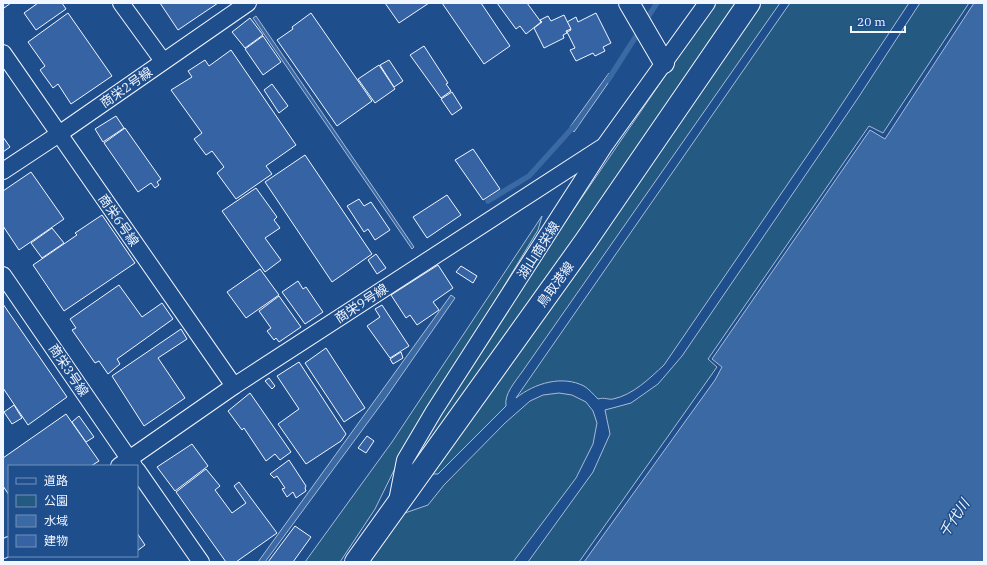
<svg xmlns="http://www.w3.org/2000/svg" width="987" height="565" viewBox="0 0 987 565" font-family="'IBM Plex Serif','Noto Sans JP',serif">
  <style>
    .green { fill: #245a82; stroke: #a8bbd7 }
    .water { fill: #3b69a3; stroke: #a8bbd7 }
    .lines { fill: none; stroke-linecap: round; stroke-linejoin: round }
    .stream { stroke: #3b69a3; stroke-width: 5.5 }
    .building { fill: #3563a3; stroke: #f2f6ff }
    .minor-casing { stroke: #f2f6ff; stroke-width: 18 }
    .tertiary-casing { stroke: #f2f6ff; stroke-width: 22 }
    .primary-casing { stroke: #f2f6ff; stroke-width: 24 }
    .minor { stroke: #1f4e8c; stroke-width: 16 }
    .tertiary { stroke: #1f4e8c; stroke-width: 20 }
    .primary { stroke: #1f4e8c; stroke-width: 22 }
    .labels { text-anchor: middle; stroke-width: 3; stroke-linejoin: round; paint-order: stroke }
    .street-label { font-size: 13px; fill: #f2f6ff; stroke: #1f4e8c }
    .water-label { font-size: 14px; font-style: italic; fill: #f2f6ff; stroke: #1f4e8c }
  </style>
  <rect width="100%" height="100%" fill="#1f4e8c"/>
  <g class="green">
    <polygon points="715,3 738,3 414,470 415,458 433,425 561,228"/>
    <path d="M760 3H780L522 372C515 382 504 394 506 406L438 474H432Z"/>
    <path d="M790 3H909L826 128 664 365C650 378 633 395 613 399 608 400 605 397 598 399 594 395 589 389 584 386 562 375 535 383 516 398Z"/>
    <polygon points="920,3 969,3 883,133 869,126 708,359 717,367 579,562 528,562 593,472 610,434 605,410 631,403 658,384 682,356 858,98"/>
    <polygon points="542,216 538,230 402,454 375,509 340,562 305,562 392,442"/>
    <polygon points="559,393 572,395 586,402 593,411 597,423 593,444 576,478 513,562 368,562 402,514 428,505 444,485 505,423 530,401 543,395"/>
  </g>
  <g class="water">
    <polygon points="974,3 984,3 984,562 584,562 715,380 722,367 712,359 870,130 885,139"/>
    <polygon points="256,16 414,247 412,249 253,18"/>
    <polygon points="609,73 613,76 574,132 570,127"/>
    <polygon points="451,295 455,298 385,399 265,562 258,562"/>
  </g>
  <g class="lines">
    <g class="stream">
      <polyline points="644,23 657,3"/>
      <polyline points="608,80 640,30"/>
      <polyline points="488,201 529,176 576,124"/>
    </g>
  </g>
  <g class="building">
    <polygon points="3,3 11,3 4,8"/>
    <polygon points="38,3 62,3 66,9 36,30 24,13"/>
    <polygon points="160,3 218,3 178,30"/>
    <polygon points="385,3 429,3 399,23"/>
    <polygon points="442,3 481,3 510,46 484,64"/>
    <polygon points="497,3 527,3 541,22 526,34 520,26 516,29"/>
    <polygon points="68,13 112,76 71,104 58,84 53,88 40,70 45,66 28,42"/>
    <polygon points="311,13 372,101 337,126 277,40 293,29 292,27"/>
    <polygon points="596,13 611,43 603,47 605,51 595,56 593,53 576,61 570,50 575,48 567,32 571,30 567,22 576,17 578,22"/>
    <polygon points="564,15 571,29 566,31 567,33 563,35 564,38 544,48 534,28 542,22 540,20 548,16 551,21"/>
    <polygon points="250,18 263,35 245,48 232,32"/>
    <polygon points="263,36 281,62 263,75 245,49"/>
    <polygon points="424,46 448,83 446,84 451,91 441,98 410,55"/>
    <polygon points="231,50 296,145 266,166 272,174 236,199 217,173 224,167 212,151 206,155 194,139 202,133 171,90 192,77 188,71 205,60 209,66"/>
    <polygon points="389,60 403,81 394,87 380,65"/>
    <polygon points="379,65 395,89 375,103 358,79"/>
    <polygon points="272,84 288,106 279,113 264,90"/>
    <polygon points="452,92 462,108 452,115 441,99"/>
    <polygon points="116,116 124,128 103,142 95,129"/>
    <polygon points="125,128 161,179 157,182 159,185 155,188 151,183 138,192 104,143"/>
    <polygon points="3,137 10,147 3,152"/>
    <polygon points="473,149 500,189 483,200 455,160"/>
    <polygon points="305,155 372,254 332,282 265,182"/>
    <polygon points="31,172 64,219 19,250 3,226 3,191"/>
    <polygon points="256,188 277,217 274,220 280,228 265,238 281,260 265,272 222,211"/>
    <polygon points="447,195 461,215 427,238 413,217"/>
    <polygon points="359,199 364,206 371,202 390,230 375,240 368,229 364,232 347,206"/>
    <polygon points="102,215 135,263 64,311 33,265 77,235 75,233"/>
    <polygon points="52,228 64,243 42,258 31,243"/>
    <polygon points="376,254 386,268 377,274 368,260"/>
    <polygon points="438,265 453,288 433,302 439,310 417,325 410,315 406,318 391,295"/>
    <polygon points="461,266 477,276 473,283 456,272"/>
    <polygon points="260,269 279,295 246,318 227,292"/>
    <polygon points="298,281 303,289 306,287 323,312 305,324 282,292"/>
    <polygon points="119,285 142,317 162,303 173,319 117,359 120,364 108,374 99,361 95,363 72,330 76,328 70,319"/>
    <polygon points="279,296 301,327 279,342 276,338 274,340 267,331 271,328 259,311"/>
    <polygon points="3,304 67,397 28,425 3,388"/>
    <polygon points="382,305 409,346 390,358 367,326 380,317 375,309"/>
    <polygon points="181,329 187,339 158,358 185,398 144,426 112,376"/>
    <polygon points="326,348 365,408 344,422 305,363"/>
    <polygon points="401,352 403,358 393,364 390,359"/>
    <polygon points="299,362 346,434 341,441 306,464 278,424 299,409 277,376"/>
    <polygon points="269,378 275,386 272,389 265,381"/>
    <polygon points="250,393 291,452 280,460 275,454 266,461 244,428 242,430 228,411"/>
    <polygon points="14,405 22,418 12,424 4,412"/>
    <polygon points="66,414 99,461 91,466 9,466 9,495 3,486 3,458"/>
    <polygon points="79,416 94,437 86,442 72,422"/>
    <polygon points="367,436 374,441 366,453 358,448"/>
    <polygon points="192,444 208,466 175,491 157,467"/>
    <polygon points="289,460 306,486 305,488 306,491 296,498 293,492 287,497 282,489 285,488 277,476 274,478 270,474"/>
    <polygon points="206,469 220,486 215,490 232,513 246,503 234,486 239,482 277,533 236,562 226,562 176,492"/>
    <polygon points="295,526 311,537 293,562 268,562"/>
    <polygon points="137,533 145,545 137,551"/>
  </g>
  <g class="lines">
    <g class="minor-casing">
      <g id="minor">
        <polyline points="121,3 163,61"/>
        <polyline points="3,53 234,386"/>
        <polyline points="3,171 59,134 248,3"/>
        <polyline points="3,275 134,466"/>
        <polyline points="119,466 234,386 601,148"/>
        <polyline points="137,470 201,562"/>
        <polyline points="397,501 405,460 434,411 605,145 707,3"/>
        <polyline points="3,550 9,545"/>
      </g>
    </g>
    <g class="tertiary-casing">
      <polyline id="tertiary" points="629,3 664,63"/>
    </g>
    <g class="primary-casing">
      <polyline id="primary" points="356,562 585,242 749,3"/>
    </g>
    <use href="#minor" class="minor"/>
    <use href="#tertiary" class="tertiary"/>
    <use href="#primary" class="primary"/>
  </g>
  <g class="labels">
    <g class="street-label">
      <text transform="translate(126 87) rotate(-35)" y="5">商栄2号線</text>
      <text transform="translate(119 220) rotate(55)" y="5">商栄6号線</text>
      <text transform="translate(538 250) rotate(-57)" y="5">湖山商栄線</text>
      <text transform="translate(555 284) rotate(-54)" y="5">鳥取港線</text>
      <text transform="translate(361 303) rotate(-33)" y="5">商栄9号線</text>
      <text transform="translate(69 370) rotate(56)" y="5">商栄3号線</text>
    </g>
    <g class="water-label">
      <text transform="translate(954 518) rotate(-56)" y="5">千代川</text>
    </g>
  </g>
  <rect width="987" height="565" fill="none" stroke="#f2f6ff" stroke-width="8"/>
  <rect x="8" y="465" width="130" height="92" fill="#1f4e8c" stroke="#7391ba"/>
  <rect x="16" y="478" width="20" height="6" fill="#1f4e8c" stroke="#7391ba"/>
  <text x="44" y="485" font-size="12" fill="#f2f6ff">道路</text>
  <rect x="16" y="495" width="20" height="12" fill="#245a82" stroke="#7391ba"/>
  <text x="44" y="505" font-size="12" fill="#f2f6ff">公園</text>
  <rect x="16" y="515" width="20" height="12" fill="#3b69a3" stroke="#7391ba"/>
  <text x="44" y="525" font-size="12" fill="#f2f6ff">水域</text>
  <rect x="16" y="535" width="20" height="12" fill="#3563a3" stroke="#7391ba"/>
  <text x="44" y="545" font-size="12" fill="#f2f6ff">建物</text>
  <path d="M851 26v6h54v-6" fill="none" stroke="#f2f6ff" stroke-width="2"/>
  <text x="857" y="26" font-size="12" fill="#f2f6ff" stroke="#1f4e8c" stroke-width="3" paint-order="stroke">20 m</text>
</svg>
